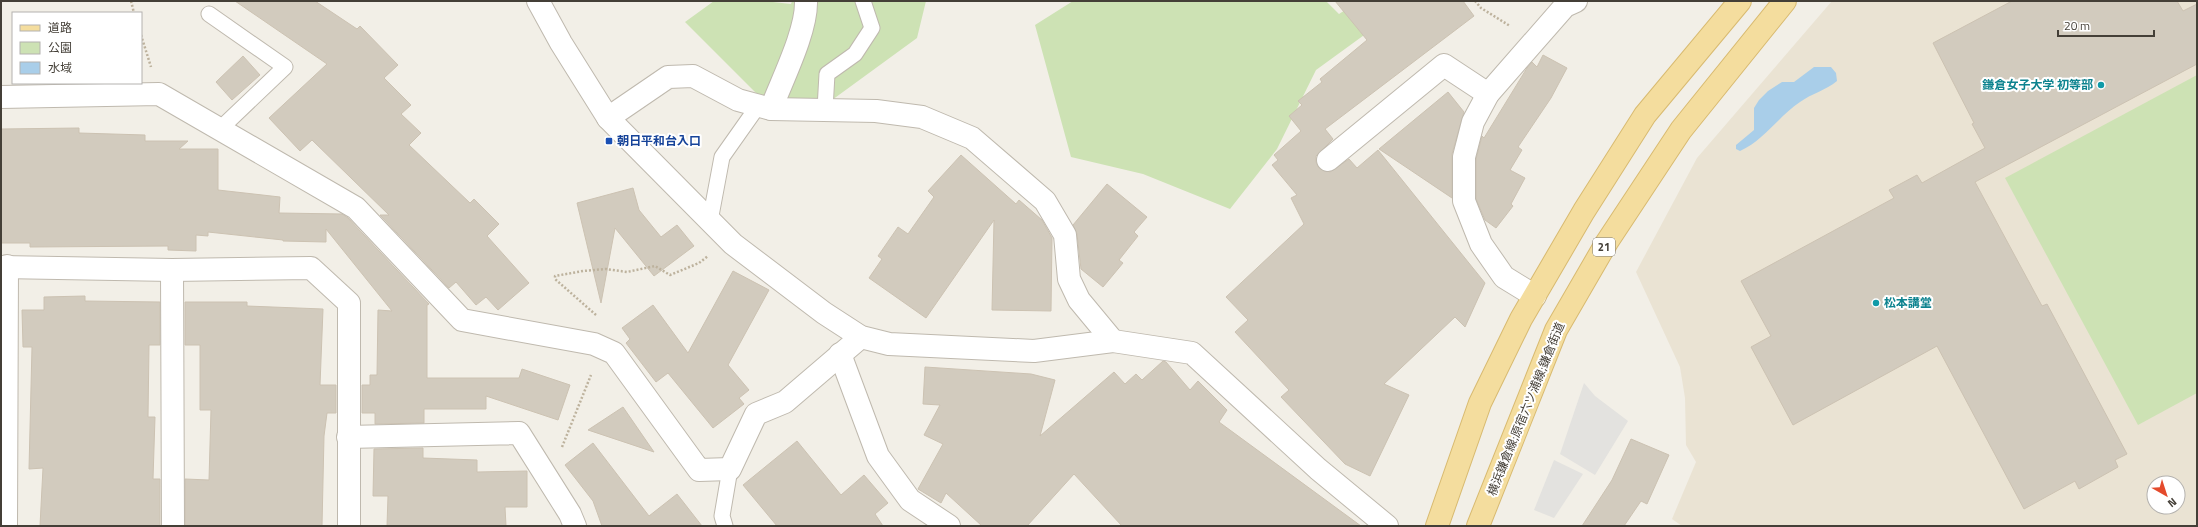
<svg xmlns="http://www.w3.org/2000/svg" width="2198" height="527" viewBox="0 0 2198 527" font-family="'Titillium Web','Noto Sans JP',sans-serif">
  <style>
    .education { fill: #eae3d3; fill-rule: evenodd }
    .green { fill: #cde2b4 }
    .parking { fill: #e3e2df }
    .water { fill: #a9cee9 }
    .building { fill: #d2cbbe; stroke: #ccc2b2 }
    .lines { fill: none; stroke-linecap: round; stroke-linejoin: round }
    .service-casing { stroke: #bfb9ae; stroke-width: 17 }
    .minor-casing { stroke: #bfb9ae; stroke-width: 24 }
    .tertiary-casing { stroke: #bfb9ae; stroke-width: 24 }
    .primary-casing { stroke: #d8ba70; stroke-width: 24 }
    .path { stroke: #bdb29d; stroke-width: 2.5; stroke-dasharray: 2 2; stroke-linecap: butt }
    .service { stroke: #fff; stroke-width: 15 }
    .minor { stroke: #fff; stroke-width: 22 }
    .tertiary { stroke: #fff; stroke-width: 22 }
    .primary { stroke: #f4dd9e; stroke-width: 22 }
    .culture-dot { fill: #0f9aa8; stroke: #fff; stroke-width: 1.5 }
    .transit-dot { fill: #1a4fb4; stroke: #fff; stroke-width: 1.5 }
    .labels { text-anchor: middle; stroke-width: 4; stroke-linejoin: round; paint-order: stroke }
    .shield { fill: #fff; stroke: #7c7973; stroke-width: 1 }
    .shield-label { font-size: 11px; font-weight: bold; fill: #443f37 }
    .culture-label { font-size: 12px; font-weight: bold; fill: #0d838f; stroke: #fff; text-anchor: end }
    .transit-label { font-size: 12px; font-weight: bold; fill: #164399; stroke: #fff; text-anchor: start }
    .street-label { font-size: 12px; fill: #443f37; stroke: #fff }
  </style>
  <rect width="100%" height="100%" fill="#f2efe7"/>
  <path class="education" d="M1832 1H2197V526H1682L1672 519 1696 462 1686 445 1685 398 1680 367 1636 272 1697 158ZM2154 483H2178V507H2154Z"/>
  <g class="green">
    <polygon points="714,1 764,1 791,4 792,1 926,1 917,38 832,100 763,100 685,22"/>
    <polygon points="1073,1 1326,1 1339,14 1359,1 1411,1 1316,70 1277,149 1230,209 1143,174 1071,157 1035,25"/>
    <polygon points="2197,75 2197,393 2138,425 2005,178"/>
  </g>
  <g class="parking">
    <polygon points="1584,383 1595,396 1628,421 1595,475 1560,454"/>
    <polygon points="1554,460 1583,474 1554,518 1534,510"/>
  </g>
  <path class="water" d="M1814 67H1831L1836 73 1837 81C1826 90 1811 94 1800 102 1778 117 1764 140 1740 151L1736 149V145L1754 130V108L1759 100 1768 91 1782 82H1794Z"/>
  <g class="building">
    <polygon points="235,1 315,1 357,29 360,26 398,65 384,78 411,105 401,114 421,133 409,145 470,203 474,199 499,224 487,236 529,283 498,310 486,297 476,305 456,282 449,288 380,215 389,215 312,140 300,151 269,118 327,64"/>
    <polygon points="1335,1 1463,1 1474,16 1325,129 1333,139 1316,156 1316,162 1319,168 1330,172 1349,159 1357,168 1378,150 1485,283 1465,327 1455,317 1384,384 1409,395 1370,476 1345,464 1281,397 1289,390 1235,332 1248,320 1226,297 1304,224 1291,198 1297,195 1272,165 1278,160 1274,155 1301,131 1289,116 1302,105 1298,101 1322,82 1320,79 1367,40"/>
    <polygon points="2012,1 2177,1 2183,11 2197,4 2197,64 1975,182 2042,306 2047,304 2127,454 2115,460 2118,467 2079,489 2075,481 2024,509 1937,346 1793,425 1751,347 1771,336 1741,281 1894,198 1889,190 1917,175 1922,183 1985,148 1972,124 1974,123 1933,43"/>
    <polygon points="1543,55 1567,68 1551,98 1518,147 1522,150 1510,170 1525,178 1511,204 1513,206 1496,228 1485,220 1476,199 1476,159 1482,136 1484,138 1527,68 1532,62 1537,67"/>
    <polygon points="243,56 260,75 232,100 216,82"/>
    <polygon points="1448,92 1464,112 1452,154 1452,198 1379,149"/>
    <polygon points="79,128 79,133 145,135 145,141 188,141 179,149 218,149 218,190 280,197 279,213 342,214 348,218 429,304 427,305 427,378 519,378 522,369 570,385 558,420 486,396 486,409 424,409 424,423 375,424 375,413 362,413 362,385 370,385 370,375 377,375 378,310 392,311 326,229 326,242 283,241 283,240 208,232 208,236 196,235 196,251 168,250 168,246 30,247 30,243 1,243 1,129"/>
    <polygon points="961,155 1016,204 1019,200 1042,220 1052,238 1051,311 992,310 994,220 926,318 869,278 882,259 878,256 898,227 908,234 934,197 928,191"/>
    <polygon points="1107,184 1147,217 1134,232 1138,236 1119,260 1123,263 1103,287 1081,269 1077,234 1073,225"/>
    <polygon points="633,188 639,210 661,237 677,225 694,246 654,276 615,228 601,303 577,203"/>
    <polygon points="733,271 769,290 728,365 749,390 739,398 744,404 713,428 668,373 656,382 626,343 630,339 622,328 653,305 688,353"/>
    <polygon points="85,296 85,301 160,302 160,345 149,345 148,417 155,417 153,479 160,479 160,526 40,526 43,468 29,469 32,347 23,347 22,310 44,310 44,297"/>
    <polygon points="185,302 247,302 247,306 323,309 320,385 336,385 336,413 327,413 324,436 322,526 185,526 185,479 209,480 211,410 200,410 200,345 185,345"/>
    <polygon points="1163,361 1166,362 1190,390 1198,381 1227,410 1219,422 1361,526 1122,526 1074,474 1027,526 982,526 946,493 941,503 918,489 943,444 924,435 940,405 923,404 925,367 1031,374 1055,380 1040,436 1114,372 1125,384 1136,374 1142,380"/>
    <polygon points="623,407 654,452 588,430"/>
    <polygon points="1631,439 1669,455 1647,504 1641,501 1624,526 1582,526 1612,480"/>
    <polygon points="797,441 841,495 864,475 888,503 875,514 883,526 777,526 743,485"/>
    <polygon points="593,443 649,516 677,494 702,526 602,526 593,501 565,465"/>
    <polygon points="423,448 423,458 477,460 477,472 527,471 527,507 505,507 506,526 387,526 388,496 373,496 374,449"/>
  </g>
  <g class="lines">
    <g class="service-casing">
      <g id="service">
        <polyline points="209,14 285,67 220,129"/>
        <polyline points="825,109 827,74 855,54 872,28 863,1"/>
        <polyline points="710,221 722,157 758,106"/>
        <polyline points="725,526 722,516 730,469"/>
      </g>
    </g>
    <g class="minor-casing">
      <g id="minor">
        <polyline points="1,97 159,94 356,208 462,320 594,344 614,353 699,470 730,469 756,414 785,402 861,337"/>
        <path d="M771 109C782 80 807 31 806 1"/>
        <polyline points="608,118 668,77 693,76 738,100 771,109 876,111 922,117 972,138 1045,201 1065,235 1069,279 1079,300 1113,341"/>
        <polyline points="1328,160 1444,65 1488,94"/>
        <polyline points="1,267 172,270 311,268 349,303 349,526"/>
        <polyline points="172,270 173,526"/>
        <polyline points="1535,296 1504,277 1481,244 1464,201 1464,157 1473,122 1488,94 1565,6 1576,1"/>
        <polyline points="840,354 878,456 910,500 949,526"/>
        <polyline points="348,437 519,433 570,514 575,526"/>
        <polyline points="6,526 7,266"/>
      </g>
    </g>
    <g class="tertiary-casing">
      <polyline id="tertiary" points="538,1 561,43 608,118 733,244 824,313 861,337 889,344 1034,351 1113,341 1192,353 1318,469 1387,526"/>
    </g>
    <g class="primary-casing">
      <g id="primary">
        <polyline points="1437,526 1480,403 1521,319 1584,211 1645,115 1740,1"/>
        <polyline points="1478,526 1556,330 1607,242 1681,130 1785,1"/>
      </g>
    </g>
    <g class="path">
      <polyline points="131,1 134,13"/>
      <polyline points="1475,1 1481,8 1510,26"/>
      <polyline points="141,35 151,67"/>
      <polyline points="596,315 555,279 555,276 583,271 606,269 627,272 655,266 670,275 699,263 708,256"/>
      <polyline points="562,447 591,375"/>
    </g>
    <use href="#service" class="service"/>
    <use href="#minor" class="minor"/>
    <use href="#tertiary" class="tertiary"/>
    <use href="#primary" class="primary"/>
  </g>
  <g class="culture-dot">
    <circle cx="2101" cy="85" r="4"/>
    <circle cx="1876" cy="303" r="4"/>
  </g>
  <rect class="transit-dot" x="605" y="137" width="8" height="8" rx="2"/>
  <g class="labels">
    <rect class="shield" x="1593" y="238" width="22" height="18" rx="3"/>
    <g class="shield-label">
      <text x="1604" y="251">21</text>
    </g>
    <g class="culture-label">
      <text x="2093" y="89">鎌倉女子大学 初等部</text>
      <text x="1884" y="307" text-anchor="start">松本講堂</text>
    </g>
    <g class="transit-label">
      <text x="617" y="145">朝日平和台入口</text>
    </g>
    <g class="street-label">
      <text transform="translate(1526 409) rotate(-68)" y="4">横浜鎌倉線;原宿六ツ浦線;鎌倉街道</text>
    </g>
  </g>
  <rect width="2198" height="527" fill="none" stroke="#443f37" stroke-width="4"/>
  <rect x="12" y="12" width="130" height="72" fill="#ffffff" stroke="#b4b2af"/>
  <rect x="20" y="25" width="20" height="6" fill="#f4dd9e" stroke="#b4b2af"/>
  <text x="48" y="32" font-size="12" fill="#443f37">道路</text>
  <rect x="20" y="42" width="20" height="12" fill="#cde2b4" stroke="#b4b2af"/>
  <text x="48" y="52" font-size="12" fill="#443f37">公園</text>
  <rect x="20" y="62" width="20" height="12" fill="#a9cee9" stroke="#b4b2af"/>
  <text x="48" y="72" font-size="12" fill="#443f37">水域</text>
  <g transform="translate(2166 495) rotate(141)"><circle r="19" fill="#ffffff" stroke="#b4b2af"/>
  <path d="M0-3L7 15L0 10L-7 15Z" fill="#e44a2c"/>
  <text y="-6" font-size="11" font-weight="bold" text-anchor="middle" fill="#443f37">N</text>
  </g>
  <path d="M2058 30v6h96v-6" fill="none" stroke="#443f37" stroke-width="2"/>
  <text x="2064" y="30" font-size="12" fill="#443f37" stroke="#ffffff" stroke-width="3" paint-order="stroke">20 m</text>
</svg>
